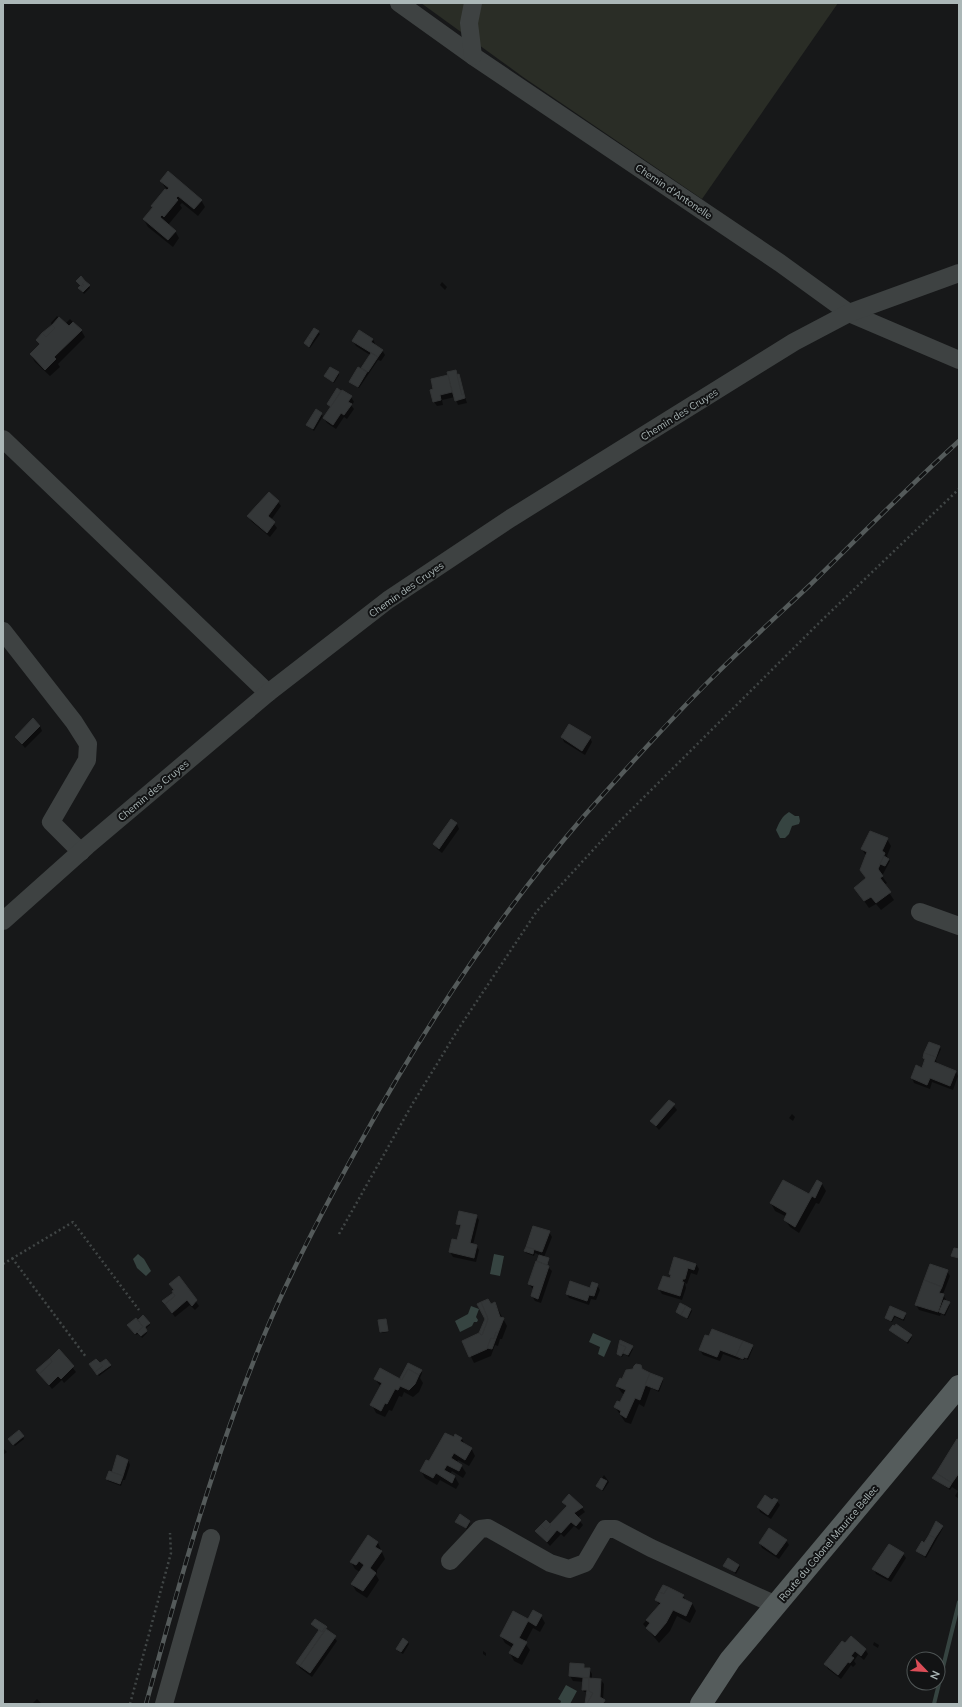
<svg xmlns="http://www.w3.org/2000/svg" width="962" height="1707" viewBox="0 0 962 1707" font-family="Mulish,sans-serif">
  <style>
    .green { fill: #2a2d26 }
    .water { fill: #364441 }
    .shadow { fill: #0007 }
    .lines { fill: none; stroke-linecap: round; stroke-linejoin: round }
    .stream { stroke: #364441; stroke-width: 4 }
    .building { fill: #343738; stroke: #323435 }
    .path { stroke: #414646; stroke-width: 2.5; stroke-dasharray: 2 3; stroke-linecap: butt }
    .minor { stroke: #3e4242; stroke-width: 18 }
    .major { stroke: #555c5c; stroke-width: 22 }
    .rail-casing { stroke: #545a5a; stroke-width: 4.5 }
    .rail { stroke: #121314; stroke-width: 3; stroke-dasharray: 9; stroke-linecap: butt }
    .labels { text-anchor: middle; stroke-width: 4; stroke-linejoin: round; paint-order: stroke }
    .street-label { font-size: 10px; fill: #abb7b7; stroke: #121314 }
  </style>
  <rect width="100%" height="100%" fill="#171819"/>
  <polygon class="green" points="421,3 838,3 702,199 523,77"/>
  <g class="water">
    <path d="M789 812 795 816H799L800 821 799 824 792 826 789 834 785 838H780L776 830C779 823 782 816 789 812Z"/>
    <polygon points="138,1254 144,1259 151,1271 146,1276 137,1268 133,1259"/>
    <polygon points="494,1254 504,1256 500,1276 490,1274"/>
    <polygon points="471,1306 479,1309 476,1317 478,1320 477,1322 474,1322 472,1326 460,1332 455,1321 468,1314"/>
    <polygon points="593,1333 611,1341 604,1357 598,1354 600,1347 589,1342"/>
    <polygon points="566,1685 577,1691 570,1704 560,1704 561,1701 558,1699"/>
  </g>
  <g class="shadow">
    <polygon points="161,181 201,200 205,207 198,216 182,203 180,205 182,208 168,225 175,231 179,238 173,247 148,227 144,220 154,208 152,206 166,189"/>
    <polygon points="442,282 447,287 445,290 440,285"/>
    <polygon points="82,286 89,286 90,288 84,294 81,290"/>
    <polygon points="57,316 68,327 66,323 70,319 81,330 85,337 58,364 60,367 50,376 35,362 31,355 40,345 38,340 52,325 51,323"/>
    <polygon points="315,329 320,334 310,348 305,343"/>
    <polygon points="373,339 375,344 374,346 382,350 385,355 381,361 378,360 359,388 350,382 370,355 356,346 353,341"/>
    <polygon points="456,371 467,403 458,405 455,397 442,400 443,405 437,406 434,402 449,376"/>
    <polygon points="338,373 339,375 334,383 326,376"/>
    <polygon points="338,390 351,397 354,402 351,405 354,409 347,419 344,417 336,429 327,423 324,418 331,408 328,404"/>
    <polygon points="316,411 323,416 314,431 307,425"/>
    <polygon points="278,502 281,506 271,520 277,528 270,537 251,521 248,516"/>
    <polygon points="40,726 42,731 25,748 16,737"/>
    <polygon points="562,737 590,738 592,742 585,755 564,742"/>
    <polygon points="451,820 457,824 459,829 442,853 437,849 434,844"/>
    <polygon points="887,839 891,846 887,856 890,861 882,876 887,883 884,885 894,900 881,910 876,904 869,908 855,888 866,879 861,870 866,856 862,849"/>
    <polygon points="939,1047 941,1049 936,1060 937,1064 956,1072 958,1076 953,1090 932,1082 930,1089 914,1083 912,1078 922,1069 925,1061 924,1058"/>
    <polygon points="670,1101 677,1110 659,1130 651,1121"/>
    <polygon points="792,1114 795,1117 793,1121 789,1118"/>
    <polygon points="817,1181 822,1184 826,1191 819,1204 816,1203 799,1233 790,1227 785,1220 787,1217 775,1211 771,1203 809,1195"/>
    <polygon points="476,1216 479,1220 473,1245 476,1246 479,1250 476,1262 453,1257 450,1252 458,1241 461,1228 457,1223"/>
    <polygon points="549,1232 552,1237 544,1257 549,1261 547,1266 552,1271 541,1303 535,1301 532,1296 534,1289 532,1288 529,1284 540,1255 535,1253 534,1256 526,1253 525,1251"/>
    <polygon points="696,1264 699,1269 697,1275 691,1273 687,1284 685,1283 686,1288 682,1300 662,1294 659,1289 671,1276 670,1274"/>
    <polygon points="947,1271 950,1276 943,1294 946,1300 945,1302 950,1305 945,1316 941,1314 940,1316 919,1310 916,1305"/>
    <polygon points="178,1277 199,1306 195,1310 190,1305 175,1317 164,1302 174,1293 170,1284"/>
    <polygon points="597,1285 600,1290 596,1300 591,1299 589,1305 569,1298 567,1294 591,1289"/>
    <polygon points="495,1304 507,1326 502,1339 500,1339 498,1346 495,1345 491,1356 474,1363 463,1341 480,1334 491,1305"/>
    <polygon points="891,1307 905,1314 906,1315 904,1321 895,1317 892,1322 887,1320 886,1318"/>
    <polygon points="691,1309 692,1311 688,1319 677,1312"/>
    <polygon points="143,1317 150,1325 145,1329 147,1333 142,1338 139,1333 136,1335 129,1327"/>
    <polygon points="386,1322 388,1332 382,1333 381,1332"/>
    <polygon points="891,1330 911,1335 912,1337 908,1344"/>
    <polygon points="621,1342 633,1349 629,1357 624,1354 622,1357 619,1354"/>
    <polygon points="752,1346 753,1348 748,1360 745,1358 744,1360 740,1359 739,1360 723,1354 720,1361 703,1355 700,1350"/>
    <polygon points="59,1351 76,1372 64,1383 62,1380 52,1389 41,1375"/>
    <polygon points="100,1364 110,1365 111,1367 99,1376 92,1367"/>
    <polygon points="421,1371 422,1373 420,1378 423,1383 419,1392 413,1397 404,1392 402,1397 399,1396 392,1411 389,1410 385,1417 376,1413 372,1405 381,1387 375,1379 402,1381 401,1378"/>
    <polygon points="643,1371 662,1379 663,1381 659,1392 651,1388 644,1407 639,1404 631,1424 625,1422 615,1407 621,1404 625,1395 622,1393 617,1386 623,1381"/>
    <polygon points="456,1436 462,1439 465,1445 471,1448 475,1456 469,1466 458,1460 457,1463 461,1465 466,1473 463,1478 452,1471 450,1474 455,1477 459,1484 456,1489 440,1480 437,1485 425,1478 421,1471"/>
    <polygon points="23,1437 24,1439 15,1446 10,1441"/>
    <polygon points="959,1441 959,1486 958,1489 959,1490 959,1499 955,1496 958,1491 952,1487 950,1490 934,1478"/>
    <polygon points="3,1448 7,1452 3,1455"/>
    <polygon points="118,1457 128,1460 130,1465 125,1480 123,1480 121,1486 108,1481 107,1479 112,1474"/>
    <polygon points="604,1475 609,1482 603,1491 597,1486"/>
    <polygon points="772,1501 777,1501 780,1505 771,1519 760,1512 758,1507"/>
    <polygon points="563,1502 582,1508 585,1512 577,1518 583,1525 579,1530 574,1526 564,1537 561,1534 550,1546 537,1531 550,1525 567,1508"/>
    <polygon points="456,1522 469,1522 470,1524 467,1529"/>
    <polygon points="942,1526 943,1528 926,1558 919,1553 917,1551"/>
    <polygon points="368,1536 378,1543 385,1559 377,1570 377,1574 375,1573 379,1580 367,1598 356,1591 352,1584 360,1572 355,1569 351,1562"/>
    <polygon points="786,1540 789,1545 779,1559 762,1548 760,1543"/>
    <polygon points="903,1554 906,1558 891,1582 876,1574 874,1569"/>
    <polygon points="739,1565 740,1567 736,1574 725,1566"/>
    <polygon points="683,1595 686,1601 692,1603 696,1611 690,1623 677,1616 670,1631 659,1643 643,1624 660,1606 656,1600"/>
    <polygon points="541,1616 545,1623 540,1632 533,1628 525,1643 530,1650 522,1665 514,1661 510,1653 513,1648 505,1643 501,1636"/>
    <polygon points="312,1624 326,1628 337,1641 312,1677 300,1668 297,1663 320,1631"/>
    <polygon points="408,1642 409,1644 403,1654 398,1651 397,1649"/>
    <polygon points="842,1642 865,1649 868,1654 864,1660 858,1655 854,1661 856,1664 853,1667 851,1665 841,1679 828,1669 825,1664"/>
    <polygon points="874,1642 879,1645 878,1648 873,1645"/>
    <polygon points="483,1651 486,1653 486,1656 483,1654"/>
    <polygon points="583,1665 586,1669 589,1669 592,1674 592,1679 601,1680 604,1684 603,1700 606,1704 586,1704 588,1692 584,1692 583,1690 584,1682 573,1681 570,1676"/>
    <polygon points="37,1699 42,1704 32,1704"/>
  </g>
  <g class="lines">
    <polyline class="stream" points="934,1704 959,1602"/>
  </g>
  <g class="building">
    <polygon points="168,171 202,200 194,209 178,196 176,198 178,200 164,217 162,215 160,217 176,231 168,240 143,219 153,207 151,206 165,189 167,190 169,188 160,181"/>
    <polygon points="81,276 85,281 82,284 84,285 82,287 76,281"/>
    <polygon points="85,281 90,285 83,292 78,288 81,285 82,287 84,285 82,284"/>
    <polygon points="59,317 69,326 73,322 82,330 54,357 56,359 45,370 30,354 40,344 36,340 42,333 46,337 55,328 52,325"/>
    <polygon points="52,325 55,328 46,337 42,333"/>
    <polygon points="314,328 319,331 313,340 308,337"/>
    <polygon points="359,330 373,339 371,342 383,350 378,357 352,341"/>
    <polygon points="308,337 313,340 309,347 304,343"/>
    <polygon points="371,353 378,357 368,372 361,368"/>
    <polygon points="330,367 339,372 333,382 324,376"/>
    <polygon points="358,367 367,372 358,387 349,382"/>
    <polygon points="456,370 462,395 464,394 465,398 455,401 447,372"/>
    <polygon points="459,374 464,394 462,395 457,375"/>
    <polygon points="448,375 452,392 440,395 441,400 433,402 430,390 433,389 431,379"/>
    <polygon points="337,388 341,391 331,407 327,404"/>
    <polygon points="342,390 352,396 348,402 352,404 344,415 341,413 333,425 323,418"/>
    <polygon points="316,409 322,413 313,429 306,425"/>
    <polygon points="269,492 279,501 268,516 275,522 267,533 247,516"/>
    <polygon points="33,718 40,726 22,744 15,737"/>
    <polygon points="569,724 591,737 582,751 561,737"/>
    <polygon points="451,819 457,823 439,849 433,844"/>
    <polygon points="870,831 888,838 882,851 885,853 878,869 883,876 880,878 891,892 876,903 871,897 864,901 854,888 866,878 860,870 867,852 861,849"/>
    <polygon points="884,856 889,859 885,866 880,864"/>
    <polygon points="929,1042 940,1046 936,1057 924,1053"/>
    <polygon points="924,1053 936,1057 934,1062 956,1071 950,1086 930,1078 927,1085 911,1078 916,1065 922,1068 925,1059 923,1058"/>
    <polygon points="669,1100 675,1104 656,1126 650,1121"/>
    <polygon points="783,1180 809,1194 817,1180 822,1183 815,1198 812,1196 795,1227 784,1220 787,1213 770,1203"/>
    <polygon points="459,1211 477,1215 470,1243 477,1245 474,1258 449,1252 452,1239 457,1240 461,1225 456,1224"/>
    <polygon points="533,1226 550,1231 542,1252 526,1247"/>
    <polygon points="526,1247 534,1249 533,1254 524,1251"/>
    <polygon points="954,1248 959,1249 959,1258 951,1256"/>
    <polygon points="539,1255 549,1258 547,1265 537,1261"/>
    <polygon points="674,1257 696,1264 694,1270 688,1268 685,1279 683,1279 682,1282 684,1282 680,1296 658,1289 663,1276 670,1278 671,1275 669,1274"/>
    <polygon points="536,1261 549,1266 538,1299 531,1296 534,1286 528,1284"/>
    <polygon points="930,1264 948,1270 942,1287 924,1280"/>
    <polygon points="179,1276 197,1300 192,1306 187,1300 172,1313 165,1304 175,1296 172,1291 174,1290 169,1284"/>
    <polygon points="924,1280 942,1287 939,1293 944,1294 938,1312 915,1305"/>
    <polygon points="570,1281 590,1288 592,1282 598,1284 594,1296 589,1295 587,1301 566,1294"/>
    <polygon points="173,1293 175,1296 165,1304 162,1301"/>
    <polygon points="488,1299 491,1304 495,1302 500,1317 504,1318 498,1333 496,1332 494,1339 491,1338 487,1349 469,1357 462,1341 479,1333 482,1335 488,1319 481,1302"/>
    <polygon points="944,1300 950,1302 944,1314 939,1312"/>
    <polygon points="481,1302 488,1319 482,1335 479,1333 485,1319 477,1304"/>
    <polygon points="680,1303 686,1306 681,1315 676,1312"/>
    <polygon points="686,1306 691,1309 687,1318 681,1315"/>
    <polygon points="890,1306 906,1313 903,1319 894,1315 891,1321 885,1318"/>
    <polygon points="143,1315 150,1323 145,1327 147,1331 141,1336 137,1332 143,1327 138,1320"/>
    <polygon points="136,1318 143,1327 135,1334 127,1325"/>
    <polygon points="386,1319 388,1331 380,1332 378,1320"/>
    <polygon points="896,1324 912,1335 907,1342 889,1330 893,1325 895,1326"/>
    <polygon points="712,1329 743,1341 736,1356 720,1350 717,1357 699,1350 705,1335 709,1336"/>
    <polygon points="496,1332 498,1333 492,1349 487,1348 491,1338 494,1339"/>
    <polygon points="620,1340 633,1346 628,1355 623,1353 626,1347 619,1344"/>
    <polygon points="743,1341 753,1345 747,1358 744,1357 743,1359 736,1356"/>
    <polygon points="619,1344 626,1347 621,1356 617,1354"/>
    <polygon points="59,1349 74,1366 61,1379 58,1376 49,1385 39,1374 52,1362 50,1358"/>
    <polygon points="50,1358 52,1362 39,1374 36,1370"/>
    <polygon points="96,1359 103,1366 95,1372 89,1364"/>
    <polygon points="106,1359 111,1365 97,1375 95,1372 103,1366 100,1363"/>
    <polygon points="408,1363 422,1370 419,1375 408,1369 402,1380 400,1378"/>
    <polygon points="636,1364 641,1365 642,1369 650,1373 640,1400 635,1398 626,1418 620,1414 621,1411 614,1407 617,1401 620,1402 626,1390 616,1386 620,1378 622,1379 626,1370 633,1369 634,1366"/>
    <polygon points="380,1368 402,1380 408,1369 419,1375 415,1384 409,1390 400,1386 398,1390 395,1389 387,1404 385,1403 381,1411 370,1405 382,1383 374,1379"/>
    <polygon points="650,1373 663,1378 658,1390 645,1385"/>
    <polygon points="19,1430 24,1436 13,1445 8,1439"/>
    <polygon points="445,1433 454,1437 455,1434 462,1438 460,1441 472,1448 465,1460 454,1453 451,1458 462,1465 459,1471 447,1465 444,1470 455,1476 452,1483 436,1473 433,1478 420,1471 426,1460 429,1461"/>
    <polygon points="957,1439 959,1440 959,1473 952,1483 936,1473"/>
    <polygon points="117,1455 128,1460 123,1476 112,1472"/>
    <polygon points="109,1471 123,1476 120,1484 106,1479"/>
    <polygon points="936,1473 952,1483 949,1488 932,1478"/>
    <polygon points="601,1478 607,1481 602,1490 596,1486"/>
    <polygon points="569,1494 583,1507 574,1513 581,1520 576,1526 571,1522 561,1533 557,1530 547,1542 535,1531 541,1525 546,1530 551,1525 550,1524 567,1506 562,1502"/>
    <polygon points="765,1495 772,1500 774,1498 778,1500 768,1515 757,1507"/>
    <polygon points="460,1514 470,1521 466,1528 455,1522"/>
    <polygon points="546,1520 551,1525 546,1530 541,1525"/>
    <polygon points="936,1521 943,1526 935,1538 929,1535"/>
    <polygon points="769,1528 787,1540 776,1555 759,1543"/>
    <polygon points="368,1535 378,1542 375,1547 382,1551 370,1568 376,1573 363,1591 351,1584 364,1565 359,1561 356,1565 350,1562"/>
    <polygon points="929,1535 935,1538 925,1556 916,1551 922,1541 924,1543"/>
    <polygon points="889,1544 904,1553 888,1578 872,1569"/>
    <polygon points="728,1558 739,1565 735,1572 723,1566"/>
    <polygon points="663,1585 668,1587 664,1594 659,1592"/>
    <polygon points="668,1587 684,1595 682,1598 692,1603 686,1616 673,1610 666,1623 655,1636 646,1628 650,1623 646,1620 661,1603 655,1600 659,1592 664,1594"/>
    <polygon points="533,1610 542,1615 536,1626 528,1621 519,1638 527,1642 518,1658 509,1653 514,1644 500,1636 513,1611 528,1619"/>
    <polygon points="315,1619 326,1626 322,1632 311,1624"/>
    <polygon points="326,1626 327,1627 300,1666 296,1663 319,1630 322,1632"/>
    <polygon points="326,1629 336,1636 310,1673 300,1666"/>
    <polygon points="851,1636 866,1649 861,1656 855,1651 851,1656 854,1658 850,1663 848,1662 838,1675 824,1664 842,1641 845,1643"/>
    <polygon points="403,1638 408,1642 401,1652 396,1649"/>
    <polygon points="570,1663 584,1664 584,1668 590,1668 589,1678 569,1676"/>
    <polygon points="583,1678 589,1678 589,1691 593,1693 587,1704 585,1704 587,1690 582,1690"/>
    <polygon points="589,1678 601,1679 600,1697 605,1700 603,1704 587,1704 593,1693 589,1691"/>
  </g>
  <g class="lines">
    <g class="path">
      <polyline points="339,1234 413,1103 459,1028 537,911 616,825 821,621 959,489"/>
      <polyline points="12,1258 86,1357"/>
      <polyline points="3,1264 73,1222 139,1310"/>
      <polyline points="130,1704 171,1553 170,1533"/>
    </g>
    <g class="minor">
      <polyline points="399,3 473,56 780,263 849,313 959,360"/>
      <polyline points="473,56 469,23 473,3"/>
      <polyline points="3,439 268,693"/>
      <polyline points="3,631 74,722 88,744 87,760 51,822 81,852"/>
      <polyline points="920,912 959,926"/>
      <polyline points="3,921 87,846 268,693 388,600 511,518 794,342 849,313 959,273"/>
      <polyline points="450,1561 480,1529 488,1528 550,1563 569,1569 585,1563 605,1529 615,1529 651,1548 776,1605"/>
      <polyline points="164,1704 211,1538"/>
    </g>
    <polyline class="major" points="701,1704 730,1660 959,1386"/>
    <g class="rail-casing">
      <path id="rail" d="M146 1704C180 1580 214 1457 263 1338 290 1272 324 1208 359 1145 423 1029 497 917 584 816 625 770 666 724 710 680 742 648 776 617 810 585 859 537 908 487 959 441"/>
    </g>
    <use href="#rail" class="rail"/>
  </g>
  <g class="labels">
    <g class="street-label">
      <text transform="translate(674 191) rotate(34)" y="4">Chemin d'Antonelle</text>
      <text transform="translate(679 414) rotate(-32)" y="4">Chemin des Cruyes</text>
      <text transform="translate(406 589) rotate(-35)" y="4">Chemin des Cruyes</text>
      <text transform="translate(153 790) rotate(-40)" y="4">Chemin des Cruyes</text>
      <text transform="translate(828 1543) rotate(-50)" y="4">Route du Colonel Maurice Bellec</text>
    </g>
  </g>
  <rect width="962" height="1707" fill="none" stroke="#abb7b7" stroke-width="8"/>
  <g transform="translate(926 1671) rotate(115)"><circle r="19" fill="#121314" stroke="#4f5555"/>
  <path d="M0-3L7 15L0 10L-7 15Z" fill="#db4d57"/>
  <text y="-6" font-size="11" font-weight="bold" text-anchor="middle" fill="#abb7b7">N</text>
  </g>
</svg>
